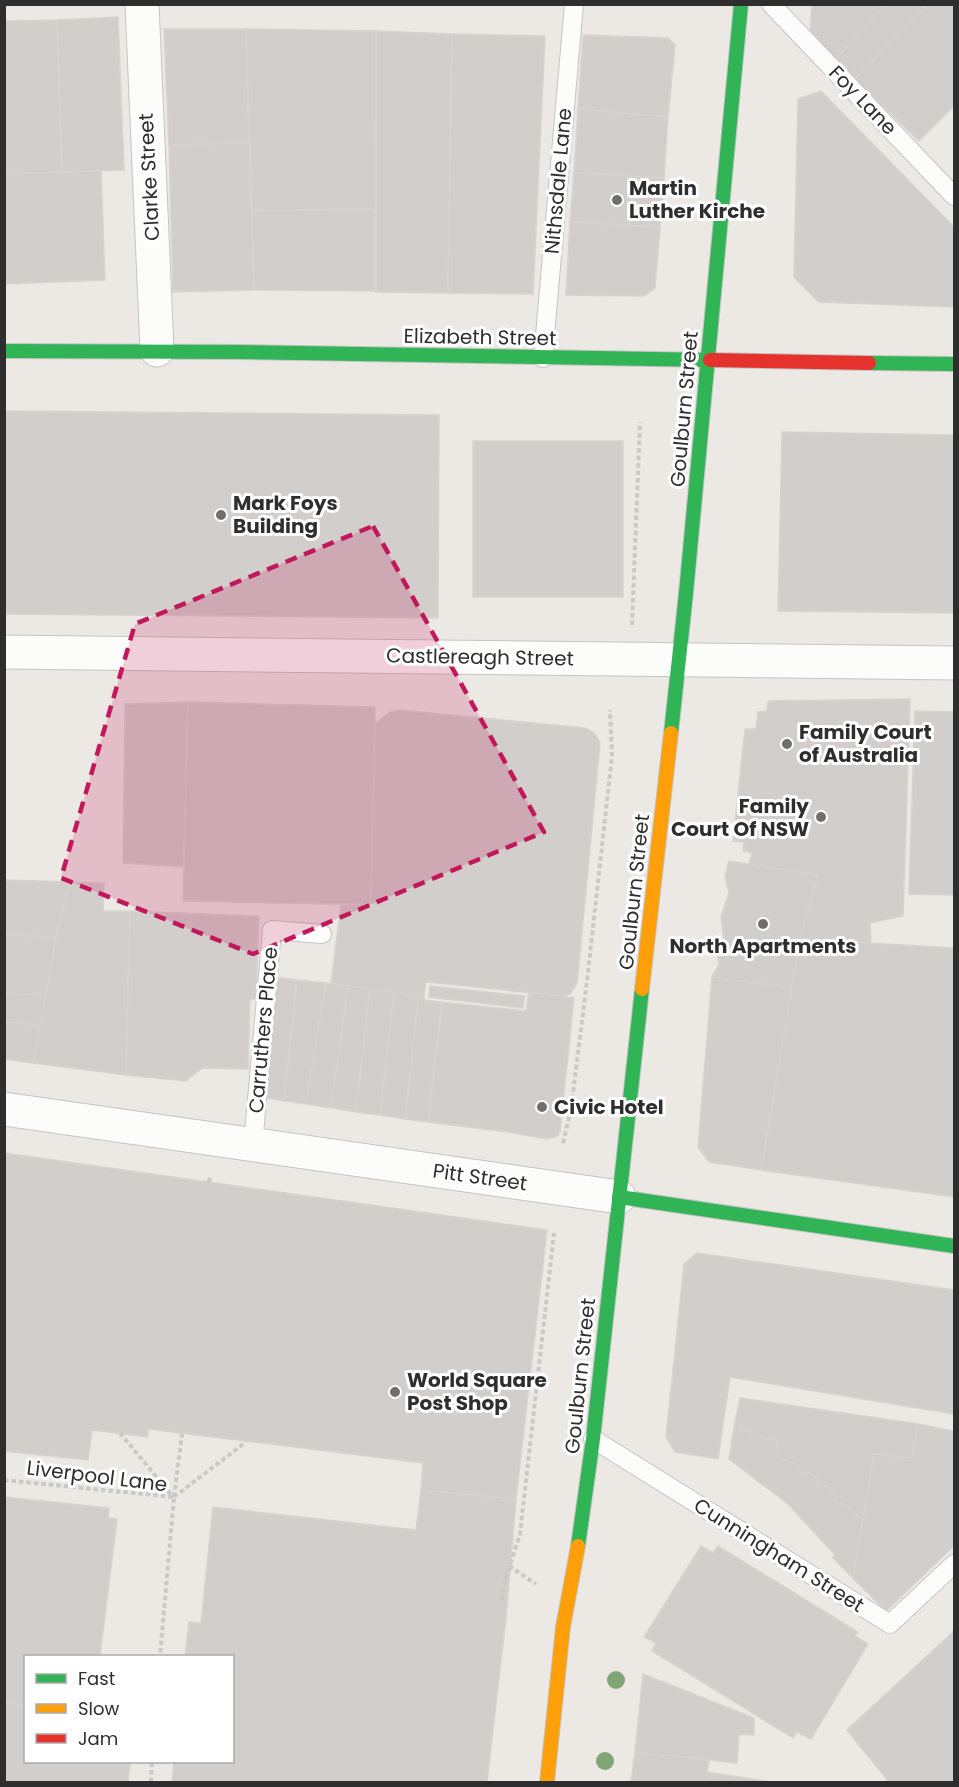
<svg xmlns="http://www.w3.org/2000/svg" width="959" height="1787" viewBox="0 0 959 1787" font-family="Poppins,sans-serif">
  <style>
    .building { fill: #d1cecb; stroke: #d7d4d0; stroke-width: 1.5 }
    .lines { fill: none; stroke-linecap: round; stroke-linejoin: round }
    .lane-casing { stroke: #c5c4c5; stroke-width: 20 }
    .street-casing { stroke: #c5c4c5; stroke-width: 35 }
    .fast-casing { stroke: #c5c4c5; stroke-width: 16 }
    .slow-casing { stroke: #c5c4c5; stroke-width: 16 }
    .jam-casing { stroke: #c5c4c5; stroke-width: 16 }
    .path { stroke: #c9c9c8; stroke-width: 4; stroke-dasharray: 4.5 3; stroke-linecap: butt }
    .lane { stroke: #fcfcfb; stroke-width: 18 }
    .street { stroke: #fcfcfb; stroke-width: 33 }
    .fast { stroke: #30b455; stroke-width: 14 }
    .slow { stroke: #ff9f0a; stroke-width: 14 }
    .jam { stroke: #e5322d; stroke-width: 14 }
    .tree { fill: #82a575 }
    .marked { fill: #c2185b; fill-opacity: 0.2; stroke: #c2185b; stroke-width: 4.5; stroke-dasharray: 12 8; stroke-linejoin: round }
    .poi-dot { fill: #706f6e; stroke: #fff; stroke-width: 2 }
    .labels { text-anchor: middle; stroke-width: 6; stroke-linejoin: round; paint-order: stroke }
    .street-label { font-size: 20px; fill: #2e2e2e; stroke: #fff }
    .poi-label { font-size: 20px; font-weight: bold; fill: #2e2e2e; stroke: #fff; text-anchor: start }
  </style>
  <rect width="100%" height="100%" fill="#ece8e4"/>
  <g class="building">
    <polygon points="812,4 887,4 836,59 810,32"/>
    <polygon points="887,4 928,4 855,79 836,59"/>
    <polygon points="928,4 954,4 954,106 919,141 855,79"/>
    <polygon points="118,17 124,170 62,172 57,20"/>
    <polygon points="57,20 62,172 4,174 4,21"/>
    <polygon points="164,29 246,29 249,143 169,145"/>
    <polygon points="246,29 376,31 375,209 252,210"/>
    <polygon points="376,31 452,34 448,293 376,292"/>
    <polygon points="452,34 545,36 533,294 448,293"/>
    <polygon points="583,35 668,38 675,45 668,117 578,109"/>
    <polygon points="821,91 954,227 954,307 819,302 794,277 798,99"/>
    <polygon points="578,109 668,117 664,178 574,173"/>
    <polygon points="249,143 254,290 173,292 169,145"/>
    <polygon points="101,171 105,280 4,284 4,174"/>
    <polygon points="574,173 664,178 660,227 570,222"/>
    <polygon points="375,209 375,291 254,290 252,210"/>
    <polygon points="570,222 660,227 655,288 644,296 566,295"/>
    <polygon points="4,411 439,415 438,618 4,614"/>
    <polygon points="782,432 954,435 954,613 778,611"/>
    <rect x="473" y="441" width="150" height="156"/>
    <polygon points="910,699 903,916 870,923 871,943 800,939 818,875 749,864 752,853 743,851 744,842 733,841 745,729 756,729 758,712 767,711 768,701"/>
    <polygon points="188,702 184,867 123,863 125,704"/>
    <polygon points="188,702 375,707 371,905 183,901"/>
    <polygon points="400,710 585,728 593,732 597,737 600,743 577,984 570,994 563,996 426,982 424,996 331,984 341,904 371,905 375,724 390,712"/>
    <polygon points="915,711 954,712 954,895 909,894"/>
    <polygon points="729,861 818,875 800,939 792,988 712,977 719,965 717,952 724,940 721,917 729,893 725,877"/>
    <polygon points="4,880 70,882 56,937 4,935"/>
    <polygon points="70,882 104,883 103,911 130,911 126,1075 33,1063 56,937"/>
    <polygon points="130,911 259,916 256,999 250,999 248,1069 202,1068 186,1081 126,1075"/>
    <polygon points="4,935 56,937 46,995 4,993"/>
    <polygon points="800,939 954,948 954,1197 761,1170"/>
    <polygon points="272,977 297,980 284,1101 260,1097"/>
    <polygon points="712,977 792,988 761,1170 709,1162 698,1147"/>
    <polygon points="297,980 326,983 306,1104 284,1101"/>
    <polygon points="326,983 348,986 331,1108 306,1104"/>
    <polygon points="348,986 370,989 356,1112 331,1108"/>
    <polygon points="430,986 525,996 523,1008 429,997"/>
    <polygon points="370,989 394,992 380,1115 356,1112"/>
    <polygon points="394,992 419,995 405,1119 380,1115"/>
    <polygon points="529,992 574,998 560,1132 557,1136 547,1139 508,1132 428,1122 442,1002 526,1011"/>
    <polygon points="4,993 46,995 40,1025 4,1022"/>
    <polygon points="419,995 424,996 424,1000 442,1002 428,1122 405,1119"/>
    <polygon points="4,1022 40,1025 33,1063 4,1059"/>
    <polygon points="4,1153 547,1230 516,1499 421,1490 423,1463 148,1429 148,1437 92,1430 88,1460 4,1451"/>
    <polygon points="697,1253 954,1290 954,1414 730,1377 718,1459 675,1452 666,1437 684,1264"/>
    <polygon points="740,1398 918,1424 912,1458 874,1454 863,1519 842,1504 836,1504 835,1491 826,1486 818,1485 818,1479 808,1473 800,1473 799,1466 788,1460 779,1459 776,1440 751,1436 752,1432 740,1431 740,1423 735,1422"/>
    <polygon points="735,1422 740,1423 740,1431 752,1432 751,1436 776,1440 779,1459 788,1460 799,1466 800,1473 808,1473 818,1479 818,1485 826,1486 835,1491 836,1504 842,1504 863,1519 853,1578 833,1558 835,1555 788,1504 729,1459"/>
    <polygon points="918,1424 954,1431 954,1546 886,1611 853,1578 874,1454 912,1458"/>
    <polygon points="421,1490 516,1499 506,1618 487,1782 172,1782 174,1762 232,1762 232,1656 185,1656 189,1622 201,1623 213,1507 416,1530"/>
    <polygon points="4,1497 109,1508 108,1518 117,1519 100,1656 26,1656 26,1705 4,1703"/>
    <polygon points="701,1546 713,1553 718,1546 858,1632 855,1636 868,1644 811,1739 797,1732 793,1738 652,1651 656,1643 644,1637"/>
    <polygon points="954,1631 954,1782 889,1782 847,1730"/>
    <polygon points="643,1674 754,1718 754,1735 739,1734 737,1763 635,1752"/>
    <polygon points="4,1703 26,1705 26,1762 130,1762 128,1782 4,1782"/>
    <polygon points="635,1752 709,1760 707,1772 713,1773 710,1782 631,1782"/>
    <polygon points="713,1773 772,1782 710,1782"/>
  </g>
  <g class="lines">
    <g class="lane-casing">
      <g id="lane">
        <polyline points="771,4 954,196"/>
        <polyline points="543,358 574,4"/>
        <polyline points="253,1145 272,930 322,934"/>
        <polyline points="593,1439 890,1624 954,1564"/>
      </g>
    </g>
    <g class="street-casing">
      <g id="street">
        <polyline points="142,4 157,350"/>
        <polyline points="4,652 954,663"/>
        <polyline points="4,1109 619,1197"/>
      </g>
    </g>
    <g class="fast-casing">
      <g id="fast">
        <polyline points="4,351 242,352 710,360"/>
        <polyline points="869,363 954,364"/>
        <polyline points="671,733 686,593 741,4"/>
        <polyline points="619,1197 954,1246"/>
        <polyline points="578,1546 593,1439 642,989"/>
      </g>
    </g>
    <g class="slow-casing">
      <g id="slow">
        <polyline points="642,989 671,733"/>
        <polyline points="547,1782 563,1627 578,1546"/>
      </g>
    </g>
    <g class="jam-casing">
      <polyline id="jam" points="710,360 869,363"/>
    </g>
    <g class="path">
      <polyline points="632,625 640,422"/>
      <polyline points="563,1143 571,1109 587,981 612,756 610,710"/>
      <polyline points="209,1182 210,1176"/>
      <polyline points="120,1433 173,1497"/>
      <polyline points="4,1480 174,1497 160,1656"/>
      <polyline points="174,1497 246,1442"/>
      <polyline points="174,1497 182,1434"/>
      <polyline points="509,1566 536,1584"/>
      <polyline points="502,1600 503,1587 520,1534 554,1233"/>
      <polyline points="151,1782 152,1762"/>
    </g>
    <use href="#lane" class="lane"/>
    <use href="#street" class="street"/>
    <use href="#fast" class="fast"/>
    <use href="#slow" class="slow"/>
    <use href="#jam" class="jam"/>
  </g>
  <g class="tree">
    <circle cx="616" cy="1680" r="9"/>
    <circle cx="605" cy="1761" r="9"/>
  </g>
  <path class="marked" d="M373 526 544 832 253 954 61 878 135 624Z"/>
  <g class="poi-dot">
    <circle cx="617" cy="200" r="6"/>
    <circle cx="221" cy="515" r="6"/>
    <circle cx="787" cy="744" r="6"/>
    <circle cx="821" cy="817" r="6"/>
    <circle cx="763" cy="924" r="6"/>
    <circle cx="542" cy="1107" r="6"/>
    <circle cx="395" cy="1392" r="6"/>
  </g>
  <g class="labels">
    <g class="street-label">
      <text transform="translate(863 100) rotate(46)" y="7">Foy Lane</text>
      <text transform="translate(149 177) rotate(-93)" y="7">Clarke Street</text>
      <text transform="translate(558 181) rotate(-85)" y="7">Nithsdale Lane</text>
      <text transform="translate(480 337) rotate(1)" y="7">Elizabeth Street</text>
      <text transform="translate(684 409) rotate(-85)" y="7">Goulburn Street</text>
      <text transform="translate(480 657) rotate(1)" y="7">Castlereagh Street</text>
      <text transform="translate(634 892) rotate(-84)" y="7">Goulburn Street</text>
      <text transform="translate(263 1030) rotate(-85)" y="7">Carruthers Place</text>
      <text transform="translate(480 1177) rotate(8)" y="7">Pitt Street</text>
      <text transform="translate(580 1376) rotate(-84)" y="7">Goulburn Street</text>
      <text transform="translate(97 1476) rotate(7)" y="7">Liverpool Lane</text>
      <text transform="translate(779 1555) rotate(32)" y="7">Cunningham Street</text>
    </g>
    <g class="poi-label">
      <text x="629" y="195">Martin<tspan x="629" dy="23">Luther Kirche</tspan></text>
      <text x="233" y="510">Mark Foys<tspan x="233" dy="23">Building</tspan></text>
      <text x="799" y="739">Family Court<tspan x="799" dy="23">of Australia</tspan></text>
      <text x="809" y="813" text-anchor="end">Family<tspan x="809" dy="23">Court Of NSW</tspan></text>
      <text x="763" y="953" text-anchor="middle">North Apartments</text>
      <text x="554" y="1114">Civic Hotel</text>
      <text x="407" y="1387">World Square<tspan x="407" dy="23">Post Shop</tspan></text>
    </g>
  </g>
  <rect width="959" height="1787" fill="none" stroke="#2e2e2e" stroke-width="12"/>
  <rect x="24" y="1655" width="210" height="108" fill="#ffffff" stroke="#ababab" stroke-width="1.5"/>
  <rect x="36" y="1674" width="30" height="9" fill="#30b455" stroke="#ababab" stroke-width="1.5"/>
  <text x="78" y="1685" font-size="18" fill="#2e2e2e">Fast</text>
  <rect x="36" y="1704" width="30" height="9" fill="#ff9f0a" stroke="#ababab" stroke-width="1.5"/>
  <text x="78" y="1715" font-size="18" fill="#2e2e2e">Slow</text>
  <rect x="36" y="1734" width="30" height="9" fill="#e5322d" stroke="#ababab" stroke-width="1.5"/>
  <text x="78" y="1745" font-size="18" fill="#2e2e2e">Jam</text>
</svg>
